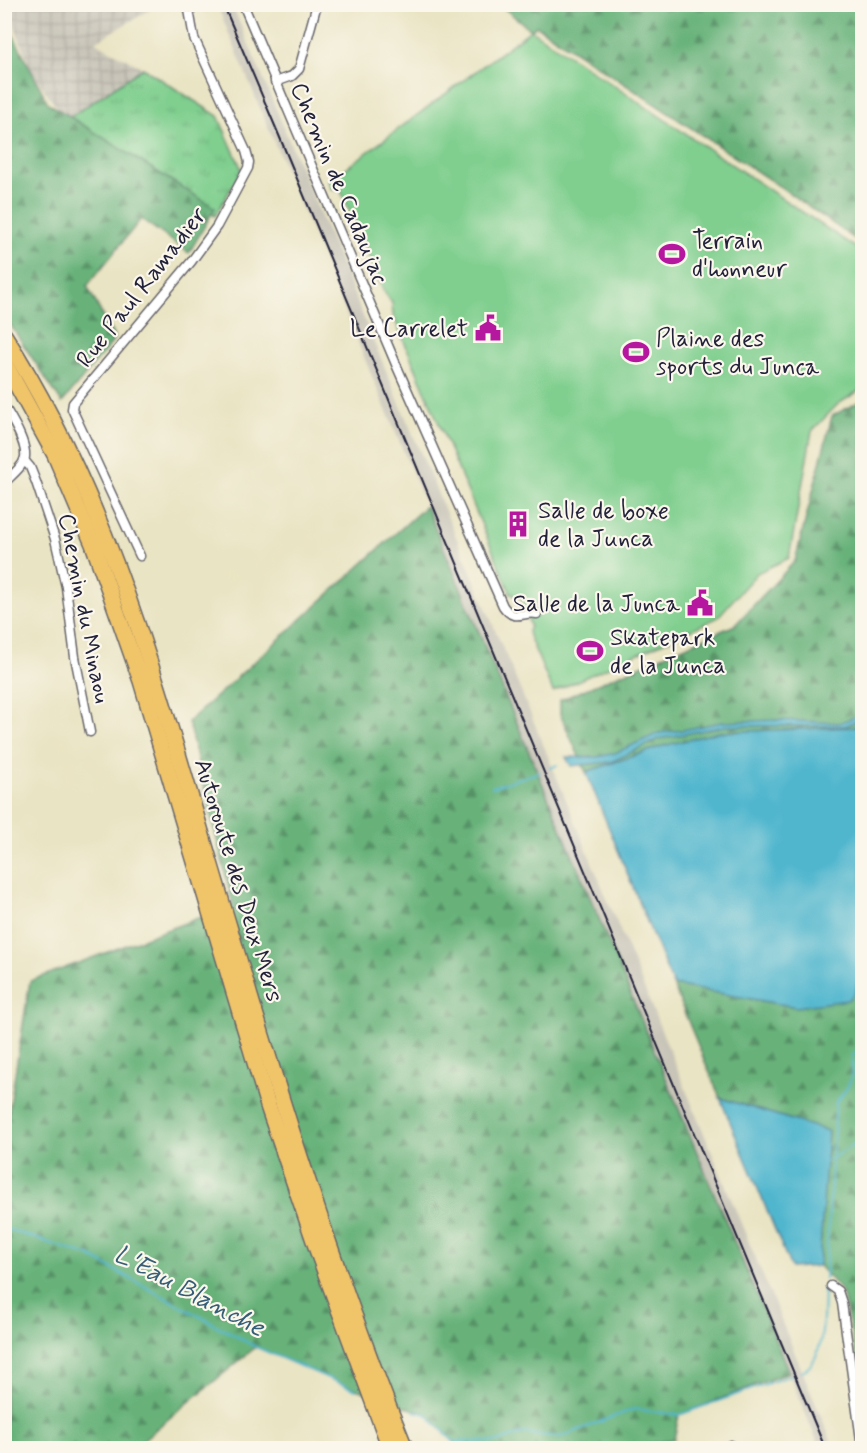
<svg xmlns="http://www.w3.org/2000/svg" width="867" height="1453" viewBox="0 0 867 1453" font-family="Mynerve,sans-serif">
  <style>
    .industrial { fill: url(#industrial-grid) }
    .railway { fill: #c8c4b8 }
    .grass { fill: url(#grass-tufts); stroke: #517865; stroke-width: 1.5 }
    .forest { fill: url(#forest-firs); stroke: #456a5a; stroke-width: 1.5 }
    .park { fill: #80cf8f; stroke: #517865; stroke-width: 1.5 }
    .water { fill: #4fb6ce; stroke: #386c84; stroke-width: 1.5 }
    .lines { fill: none; stroke-linecap: round; stroke-linejoin: round }
    .stream { stroke: #4fb6ce; stroke-width: 2 }
    .minor-casing { stroke: #68666b; stroke-width: 11 }
    .motorway-casing { stroke: #68666b; stroke-width: 18 }
    .minor { stroke: #fff; stroke-width: 8 }
    .motorway { stroke: #f0c469; stroke-width: 15 }
    .rail { stroke: #22223b; stroke-width: 2 }
    .labels { text-anchor: middle; stroke-width: 4.5; stroke-linejoin: round; paint-order: stroke }
    .street-label { font-size: 24px; fill: #22223b; stroke: #fbf7ec }
    .poi-label { font-size: 24px; fill: #22223b; stroke: #fbf7ec; text-anchor: start }
    .water-label { font-size: 26px; font-style: italic; fill: #345d76; stroke: #fbf7ec }
  </style>
  <defs>
    <pattern id="industrial-grid" width="8" height="8" patternUnits="userSpaceOnUse" patternTransform="scale(1.5)"><rect width="8" height="8" fill="#c8c4b8"/><path d="M0 4h8M4 0v8" fill="none" stroke="#aca89f"/></pattern>
    <pattern id="grass-tufts" width="24" height="20" patternUnits="userSpaceOnUse" patternTransform="scale(1.5)"><rect width="24" height="20" fill="#80cf8f"/><path d="M3 7l-1-3M5 7V3M7 7l1-3M15 17l-1-3M17 17v-4M19 17l1-3" fill="none" stroke="#6eb17c"/></pattern>
    <pattern id="forest-firs" width="22" height="20" patternUnits="userSpaceOnUse" patternTransform="scale(1.5)"><rect width="22" height="20" fill="#68b27a"/><path d="M5 1l3.5 6h-7zM16 11l3.5 6h-7z" fill="#559065"/></pattern>
  </defs>
  <rect width="100%" height="100%" fill="#fbf7ec"/>
  <filter id="ink" filterUnits="userSpaceOnUse"><feTurbulence type="fractalNoise" baseFrequency=".0167" numOctaves="2"/><feDisplacementMap in="SourceGraphic" scale="12" xChannelSelector="R" yChannelSelector="G"/><feConvolveMatrix kernelMatrix="1 2 1 2 8 2 1 2 1" color-interpolation-filters="sRGB"/></filter>
  <filter id="wash" filterUnits="userSpaceOnUse"><feTurbulence type="fractalNoise" baseFrequency=".008" numOctaves="4" result="noise"/><feDisplacementMap in="SourceGraphic" scale="24" xChannelSelector="R" yChannelSelector="G"/><feGaussianBlur stdDeviation="1.35" result="paint"/><feColorMatrix in="noise" values="0 0 0 0 0 0 0 0 0 0 0 0 0 0 0 0 0 1.4 0 .05"/><feComposite in="paint" operator="in"/></filter>
  <g filter="url(#wash)">
    <rect width="100%" height="100%" fill="#e9e4c3"/>
    <polygon class="industrial" points="9,4 158,5 95,42 143,68 66,120 32,72 8,8"/>
    <polygon class="railway" points="217,5 232,5 531,715 834,1448 820,1448"/>
    <polygon class="grass" points="143,68 218,116 242,170 215,216 65,127 66,120"/>
    <g class="forest">
      <polygon points="500,5 862,5 862,244 779,186 537,26 531,30"/>
      <polygon points="5,19 48,103 215,208 189,253 141,219 87,286 115,339 62,403 5,317"/>
      <polygon points="862,400 862,729 858,727 663,746 586,772 560,714 560,700 735,625 795,561 832,416"/>
      <polygon points="426,506 789,1372 679,1415 674,1439 630,1448 457,1448 453,1441 426,1414 342,1384 256,1347 133,1448 5,1448 5,1135 30,981 233,905 188,722"/>
      <polygon points="862,955 862,1371 860,1370 842,1292 819,1266 828,1131 720,1098 673,985 796,1007 856,992"/>
    </g>
    <polygon class="park" points="531,30 862,252 862,389 838,404 812,431 789,558 757,573 717,618 553,692 529,636 528,631 530,626 522,599 511,594 393,315 392,303 383,290 341,191 332,189 329,181"/>
    <g class="water">
      <polygon points="862,714 862,718 846,726 725,726 659,739 611,762 571,766 566,757 598,757 615,753 659,733 683,730 722,722 779,720 839,723"/>
      <polygon points="858,727 862,729 862,955 856,992 848,1000 796,1007 673,985 586,772 663,746 719,732"/>
      <polygon points="720,1098 828,1131 819,1266 791,1268"/>
    </g>
    <g class="lines">
      <g class="stream">
        <polyline points="551,768 557,765"/>
        <polyline points="492,787 540,772"/>
        <polyline points="824,1163 862,1140"/>
        <polyline points="4,1228 89,1256 256,1347 356,1390"/>
        <path d="M825 1279 836 1102C852 1085 853 1077 852 1055L862 1048"/>
        <path d="M802 1371C826 1362 823 1310 824 1288"/>
        <polyline points="414,1411 426,1414 453,1441 497,1442 523,1433 560,1437 634,1409 679,1415 791,1375"/>
      </g>
    </g>
  </g>
  <g filter="url(#ink)">
    <g class="lines">
      <g class="minor-casing">
        <g id="minor">
          <path d="M243 4 398 369 503 606C515 623 522 611 537 614"/>
          <polyline points="275,82 292,76 299,69 317,4"/>
          <path d="M4 406C11 418 30 447 24 461 20 469 11 476 4 483"/>
          <polyline points="24,460 30,467 36,482 55,539 66,587 75,657 90,732"/>
          <polyline points="140,556 72,409 73,403 191,262 217,226 248,168 249,162 246,151 194,38 188,4"/>
          <polyline points="831,1286 838,1291 842,1303 862,1447"/>
          <polyline points="731,1445 731,1448"/>
        </g>
      </g>
      <g class="motorway-casing">
        <g id="motorway">
          <path d="M4 335C108 496 157 684 211 866 269 1062 328 1259 405 1448"/>
          <polyline points="4,362 55,455 93,544 141,681 268,1106 320,1258 390,1448"/>
        </g>
      </g>
      <use href="#minor" class="minor"/>
      <use href="#motorway" class="motorway"/>
      <polyline class="rail" points="223,4 278,133 825,1448"/>
    </g>
  </g>
  <defs>
    <g id="stadium-bare" transform="scale(2.07)"><path d="M0-5a6.5 5 0 1 0 0 10a6.5 5 0 1 0 0-10ZM-3.5-1.8h7v3.6h-7Z" fill="#b5179e" stroke="#fbf7ec" stroke-width="2.5" paint-order="stroke"/></g>
    <g id="civic-bare" transform="scale(2.07)"><path d="M-.6-6.5H3V-4.5H.6V-3L4-1V1h2V6H-6V1h2V-1L-.6-3ZM-1.2 2.5V6h2.4V2.5Z" fill="#b5179e" stroke="#fbf7ec" stroke-width="2.5" paint-order="stroke"/></g>
    <g id="building-bare" transform="scale(2.07)"><path d="M-4-6H4V6H1V3H-1V6H-4ZM-2.5-4.3h1.7v1.8h-1.7ZM.8-4.3h1.7v1.8H.8ZM-2.5-1h1.7V.8h-1.7ZM.8-1h1.7V.8H.8Z" fill="#b5179e" stroke="#fbf7ec" stroke-width="2.5" paint-order="stroke"/></g>
  </defs>
  <g fill-rule="evenodd">
    <use href="#stadium-bare" x="672" y="254"/>
    <use href="#civic-bare" x="488" y="328"/>
    <use href="#stadium-bare" x="636" y="352"/>
    <use href="#building-bare" x="518" y="524"/>
    <use href="#civic-bare" x="700" y="603"/>
    <use href="#stadium-bare" x="590" y="651"/>
  </g>
  <g class="labels">
    <g class="street-label">
      <text transform="translate(340 183) rotate(67)" y="8">Chemin de Cadaujac</text>
      <text transform="translate(141 287) rotate(-52)" y="8">Rue Paul Ramadier</text>
      <text transform="translate(85 608) rotate(79)" y="8">Chemin du Minaou</text>
      <text transform="translate(239 880) rotate(73)" y="8">Autoroute des Deux Mers</text>
    </g>
    <g class="poi-label">
      <text x="692" y="248">Terrain<tspan x="692" dy="28">d'honneur</tspan></text>
      <text x="468" y="336" text-anchor="end">Le Carrelet</text>
      <text x="656" y="346">Plaine des<tspan x="656" dy="28">sports du Junca</tspan></text>
      <text x="538" y="518">Salle de boxe<tspan x="538" dy="28">de la Junca</tspan></text>
      <text x="680" y="611" text-anchor="end">Salle de la Junca</text>
      <text x="610" y="645">Skatepark<tspan x="610" dy="28">de la Junca</tspan></text>
    </g>
    <g class="water-label">
      <text transform="translate(190 1290) rotate(28)" y="9">L'Eau Blanche</text>
    </g>
  </g>
  <rect width="867" height="1453" fill="none" stroke="#fbf7ec" stroke-width="24"/>
</svg>
